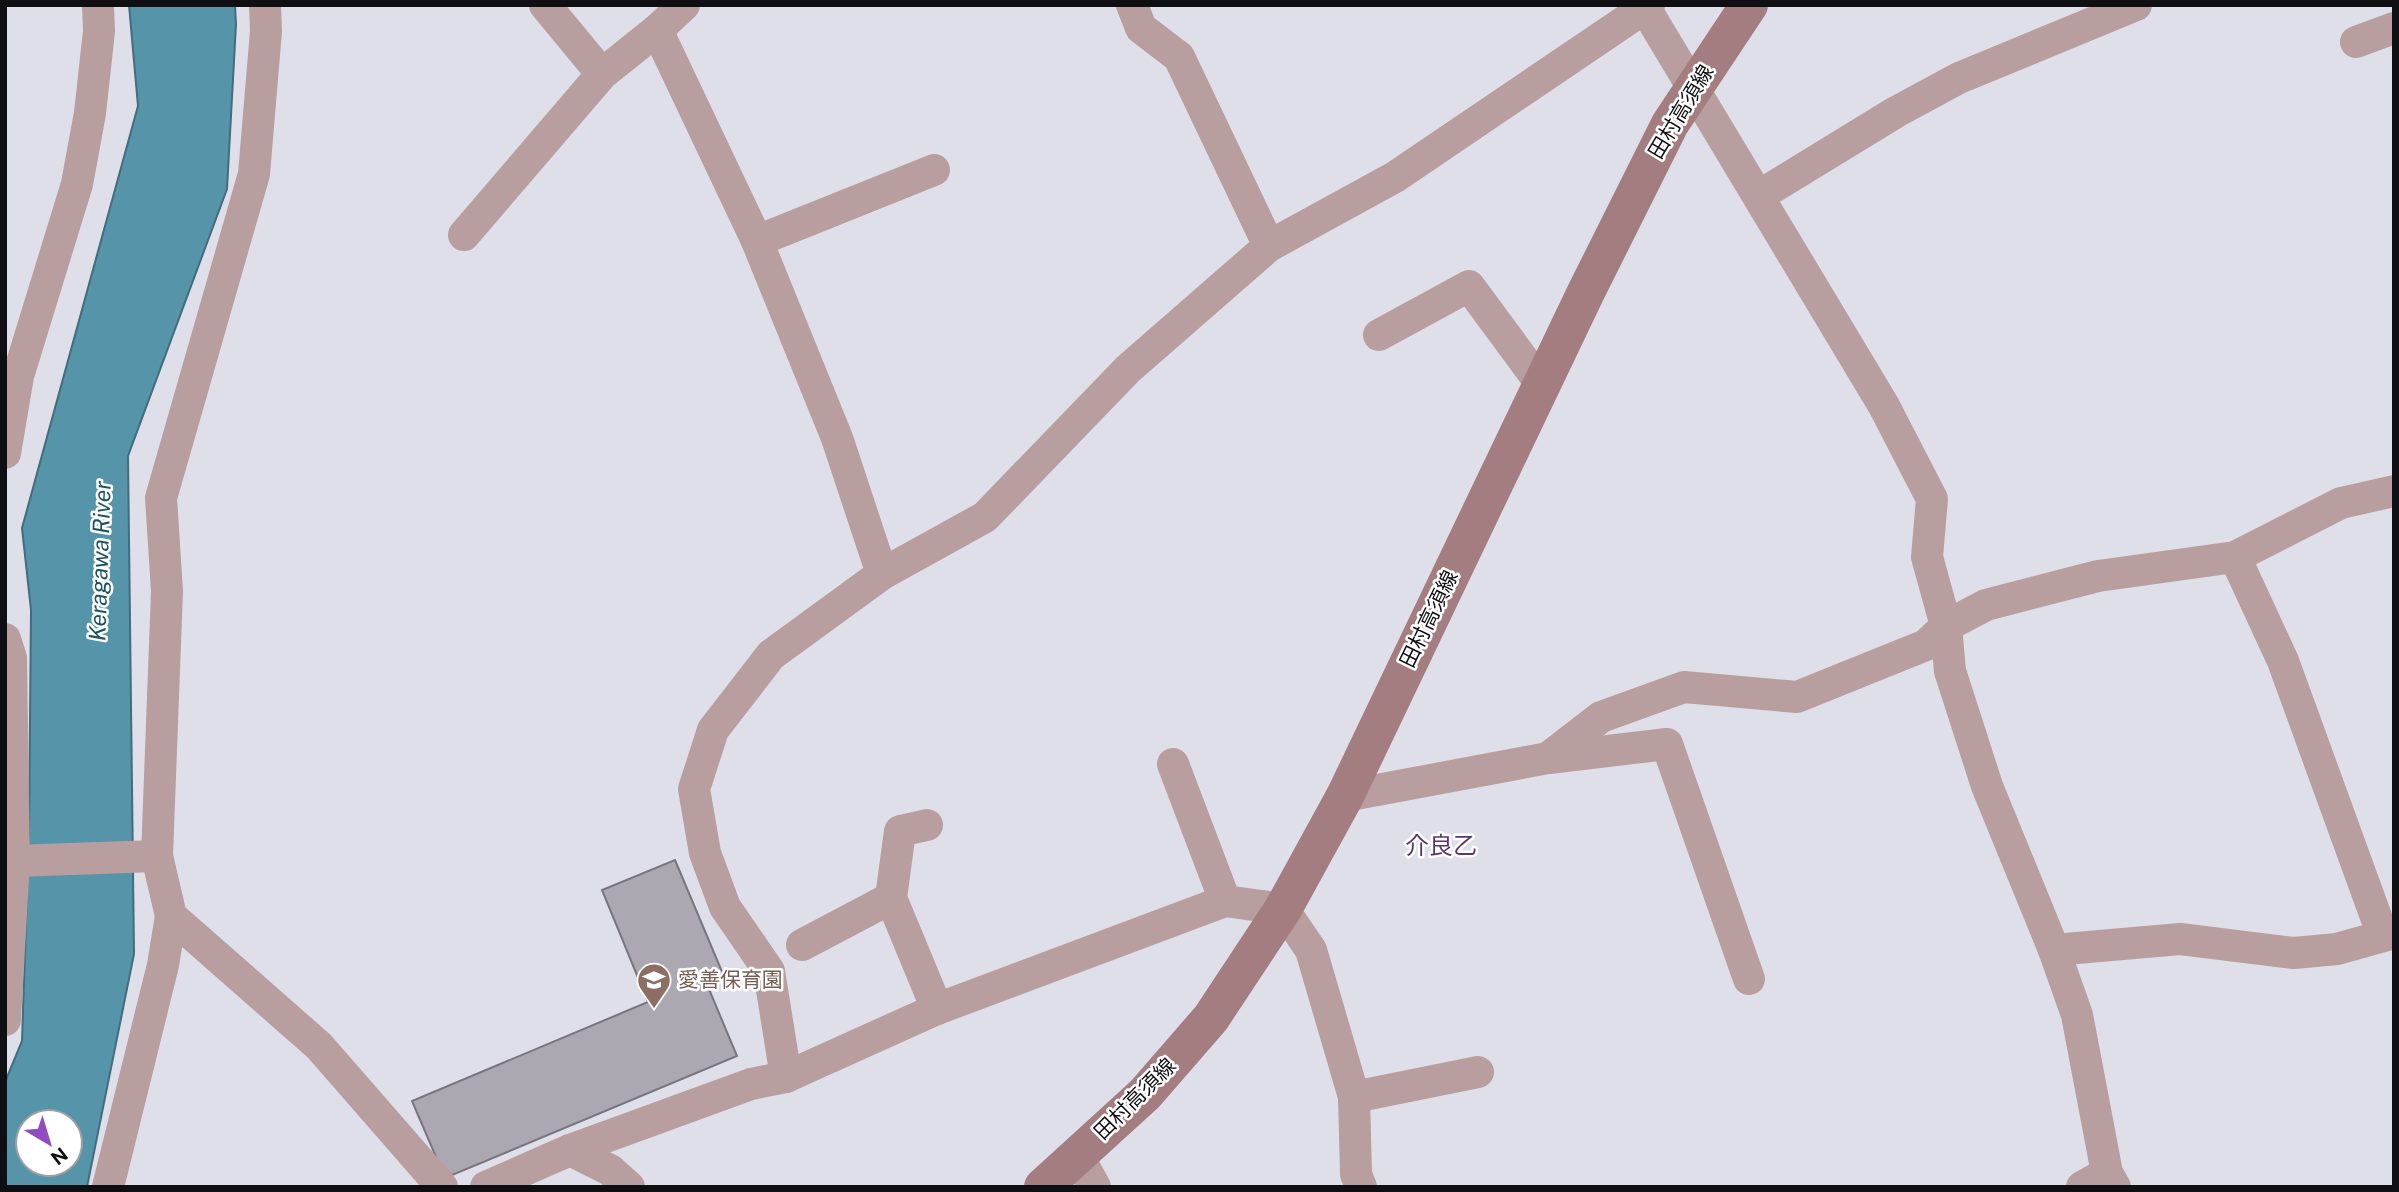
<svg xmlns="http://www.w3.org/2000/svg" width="2399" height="1192" viewBox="0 0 2399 1192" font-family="'Public Sans','Noto Sans JP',sans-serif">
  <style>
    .water { fill: #5695a9; stroke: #416d7c; stroke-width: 2; fill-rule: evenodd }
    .building { fill: #aba8b2; stroke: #78757e; stroke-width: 2 }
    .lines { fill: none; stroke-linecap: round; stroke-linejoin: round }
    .minor { stroke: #b99ea0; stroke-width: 32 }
    .secondary { stroke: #a47d80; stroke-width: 38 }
    .labels { text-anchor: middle; stroke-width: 5; stroke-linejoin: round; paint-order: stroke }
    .street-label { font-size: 21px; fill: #0f0f13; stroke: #fff }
    .education-label { font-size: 21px; fill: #785e54; stroke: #fff; text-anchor: start }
    .water-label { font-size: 23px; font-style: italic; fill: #1e5363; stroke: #fff }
    .quarter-label { font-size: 24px; fill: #573670; stroke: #fff }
  </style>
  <rect width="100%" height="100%" fill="#dfdfea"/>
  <path class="water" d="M129 5H235L236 24 227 189 128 456 134 954 87 1187H5V1082L22 1041 29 832 31 610 22 528 138 106ZM28 1122H70V1164H28Z"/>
  <polygon class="building" points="675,860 723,974 706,982 737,1056 445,1178 412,1101 648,1002 602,890"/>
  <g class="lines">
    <g class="minor">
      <polyline points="545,5 602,74"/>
      <polyline points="1132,5 1141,28 1179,57 1269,246"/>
      <polyline points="1645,8 1884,406 1932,499 1927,557 1946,626 1950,671 1987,786 2054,950 2077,1015 2107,1173 2115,1187"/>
      <polyline points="657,30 757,241 837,438 882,574"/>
      <polyline points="2356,42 2394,28"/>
      <polyline points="1759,196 1896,112 1959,78 2136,5"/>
      <polyline points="464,235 602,74 657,30 684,5"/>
      <polyline points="757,241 934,170"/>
      <polyline points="1379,335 1469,286 1542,385"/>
      <polyline points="5,453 18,376 77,184 90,113 99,31 98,5"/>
      <polyline points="2235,557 2283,661 2383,936"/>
      <polyline points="5,639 11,658 14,861 5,1020"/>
      <polyline points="1549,758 1667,744 1749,979"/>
      <polyline points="1173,764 1225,901"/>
      <polyline points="1345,796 1548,758 1601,717 1684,687 1797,697 1926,645 1946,626 1986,605 2098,576 2235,557 2341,503 2394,491"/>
      <polyline points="927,825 900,831 891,898 937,1009"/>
      <polyline points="157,856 167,591 161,498 254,174 266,31 265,5"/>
      <polyline points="14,861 157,856 171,916 319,1046 442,1187"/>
      <polyline points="802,945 891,898"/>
      <polyline points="2054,950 2180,939 2294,953 2337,949 2394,933"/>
      <polyline points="786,1077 769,971 725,907 705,853 694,789 713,730 771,655 882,574 985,517 1128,369 1269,246 1395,177 1649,5"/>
      <polyline points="1354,1097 1478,1072"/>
      <polyline points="570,1150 610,1170 629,1187"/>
      <polyline points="1078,1156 1095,1187"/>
      <polyline points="108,1187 163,965 171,916"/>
      <polyline points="486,1187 570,1150 751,1084 786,1077 937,1009 1225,901 1283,909 1311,950 1354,1097 1356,1174 1361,1187"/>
      <polyline points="2082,1187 2107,1173"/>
    </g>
    <polyline class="secondary" points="1043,1187 1145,1094 1211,1018 1283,909 1345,796 1586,292 1670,124 1749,5"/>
  </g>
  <defs>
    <g id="school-pin" transform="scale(1.75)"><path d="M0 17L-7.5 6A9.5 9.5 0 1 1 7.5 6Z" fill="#8d6e63" stroke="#fff"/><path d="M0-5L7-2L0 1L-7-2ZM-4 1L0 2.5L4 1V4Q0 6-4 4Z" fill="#fff"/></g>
  </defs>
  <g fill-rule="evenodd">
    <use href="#school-pin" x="654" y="980"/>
  </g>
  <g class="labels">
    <g class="street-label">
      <text transform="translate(1681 112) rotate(-59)" y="7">田村高須線</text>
      <text transform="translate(1429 619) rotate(-64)" y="7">田村高須線</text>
      <text transform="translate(1135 1099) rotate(-45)" y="7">田村高須線</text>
    </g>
    <g class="education-label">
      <text x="678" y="987">愛善保育園</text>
    </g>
    <g class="water-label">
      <text transform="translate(100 561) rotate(-88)" y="8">Keragawa River</text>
    </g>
    <g class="quarter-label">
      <text x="1441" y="854">介良乙</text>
    </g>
  </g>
  <rect width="2399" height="1192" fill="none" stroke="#0f0f13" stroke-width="14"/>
  <g transform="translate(49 1143) rotate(142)"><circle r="33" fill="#ffffff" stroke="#9f9fa1" stroke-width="2"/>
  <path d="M0-5L12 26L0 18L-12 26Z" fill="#904cc0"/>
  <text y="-10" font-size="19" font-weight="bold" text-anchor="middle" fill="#0f0f13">N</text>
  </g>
</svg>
